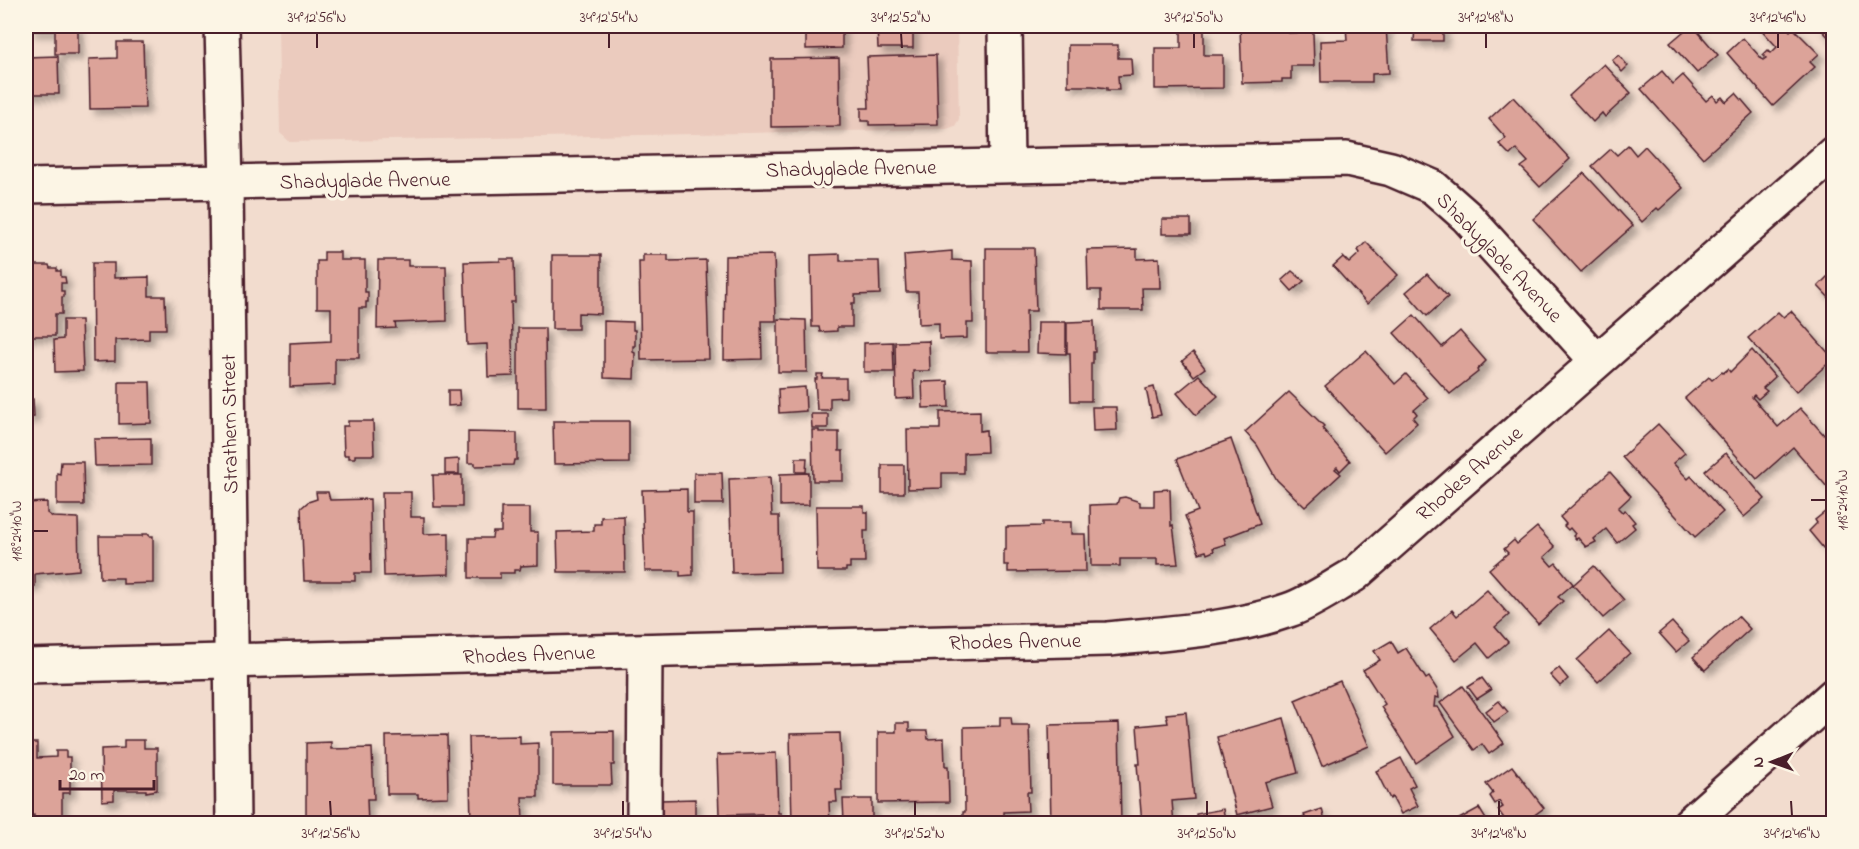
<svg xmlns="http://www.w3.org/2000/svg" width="1859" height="849" viewBox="0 0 1859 849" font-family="'Indie Flower',sans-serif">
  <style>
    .built { fill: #ebcbbe }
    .building { fill: #dca399; stroke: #4a1f2b; stroke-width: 1.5; filter: url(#shadow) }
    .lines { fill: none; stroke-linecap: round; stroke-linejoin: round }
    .minor-casing { stroke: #4a1f2b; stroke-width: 38 }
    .minor { stroke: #fcf5e5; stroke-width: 33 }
    .ticks { fill: none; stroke: #4a1f2b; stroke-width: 2 }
    .labels { text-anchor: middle; stroke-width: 6; stroke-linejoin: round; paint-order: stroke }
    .street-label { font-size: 21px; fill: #4a1f2b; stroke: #fcf5e5 }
    .neatline { fill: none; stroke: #4a1f2b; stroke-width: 2 }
    .ticks-label { font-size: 15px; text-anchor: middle; fill: #4a1f2b }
  </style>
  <defs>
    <filter id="shadow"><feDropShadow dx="5.5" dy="5.5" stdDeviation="3" flood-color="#0004"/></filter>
  </defs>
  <rect width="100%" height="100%" fill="#f2dcce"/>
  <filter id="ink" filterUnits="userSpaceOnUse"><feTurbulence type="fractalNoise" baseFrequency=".0167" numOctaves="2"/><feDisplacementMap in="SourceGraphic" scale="12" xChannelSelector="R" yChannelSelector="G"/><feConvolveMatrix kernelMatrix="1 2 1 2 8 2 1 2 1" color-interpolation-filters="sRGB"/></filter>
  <g filter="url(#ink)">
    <polygon class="built" points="278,26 957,26 959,119 955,126 947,129 290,142 280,133"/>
    <g class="building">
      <polygon points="30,26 78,26 78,54 55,54 55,31 30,31"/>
      <polygon points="806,26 842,26 842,48 806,49"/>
      <polygon points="877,26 913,26 913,48 878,48"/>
      <polygon points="1240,26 1287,26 1288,33 1313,32 1314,66 1291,66 1291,79 1282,79 1282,82 1242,83"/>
      <polygon points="1346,26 1386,26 1389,73 1372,74 1372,82 1321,82 1320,41 1347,40"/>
      <polygon points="1415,26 1443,26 1443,41 1414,41"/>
      <polygon points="1690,26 1693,26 1718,55 1697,73 1670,43"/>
      <polygon points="1758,26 1785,26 1790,31 1793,28 1819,54 1810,62 1815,67 1773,106 1727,53 1743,38 1763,60 1766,58 1763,55 1768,50 1771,53 1777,47"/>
      <polygon points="1818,26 1834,26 1834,43"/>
      <polygon points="1181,30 1204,30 1204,55 1223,55 1223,88 1155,89 1155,48 1181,48"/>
      <polygon points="117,42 143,42 145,108 90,109 89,59 117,58"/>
      <polygon points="1068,45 1118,45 1118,58 1131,58 1132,75 1118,76 1119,90 1107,90 1107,88 1092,86 1068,86"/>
      <polygon points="936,55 938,124 869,125 869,121 861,121 861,108 869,108 867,57"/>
      <polygon points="1619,55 1628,66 1622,72 1612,60"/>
      <polygon points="58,56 59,94 26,94 26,57"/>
      <polygon points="839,58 840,126 771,127 771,59"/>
      <polygon points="1604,64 1631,93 1605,117 1602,113 1593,122 1569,96"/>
      <polygon points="1662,71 1673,84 1683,75 1706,101 1713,95 1717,101 1722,97 1726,102 1736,93 1753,113 1703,158 1641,89"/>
      <polygon points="1513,97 1570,159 1540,187 1521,167 1528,162 1516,149 1510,155 1499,144 1506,138 1489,119"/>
      <polygon points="1628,145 1636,155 1645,146 1683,188 1659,210 1657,208 1642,222 1592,166 1611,149 1617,155"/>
      <polygon points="1584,173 1633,226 1581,272 1533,219"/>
      <rect x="1162" y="219" width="29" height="15"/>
      <polygon points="1366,242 1398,275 1367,304 1333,266 1343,257 1349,263 1360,253 1358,250"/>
      <polygon points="986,248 1034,248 1036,311 1026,311 1027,352 986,352"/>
      <polygon points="1137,249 1137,259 1159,258 1160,288 1142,288 1143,310 1101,310 1101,290 1088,290 1087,250"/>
      <polygon points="952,251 952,260 972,261 973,323 967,323 967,338 939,339 939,323 919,324 918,292 906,292 904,255"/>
      <polygon points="324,252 340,252 340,260 365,260 365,292 368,292 368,302 366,302 366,308 359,308 359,358 335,358 335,385 290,387 290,343 331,341 331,308 317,308 317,261 324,261"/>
      <polygon points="840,254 840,261 879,261 880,294 855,295 855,303 852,303 852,327 837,327 837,331 820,332 819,327 812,327 811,255"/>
      <polygon points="552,255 601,255 601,314 578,313 578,329 552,329"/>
      <polygon points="643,255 668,255 668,261 706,260 709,359 641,360 639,262 643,262"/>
      <polygon points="774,255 776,321 761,321 762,359 724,360 725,256"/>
      <polygon points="500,259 514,259 515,302 511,302 513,376 488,377 487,344 467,345 464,262 500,261"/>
      <polygon points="378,260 408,260 408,266 446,266 447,321 395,323 396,328 377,329"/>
      <polygon points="92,263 114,263 114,278 149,277 149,296 165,296 166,329 149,329 149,339 115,340 115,361 93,362"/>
      <polygon points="27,265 49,265 50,268 57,268 57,271 61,271 61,277 65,277 66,283 61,283 61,291 64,291 64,297 62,297 62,314 55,314 55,336 26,336 26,272 28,272"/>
      <polygon points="1292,271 1304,281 1292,291 1282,280"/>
      <polygon points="1833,271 1834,271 1834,303 1818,286"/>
      <polygon points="1427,274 1448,297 1427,316 1406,292"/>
      <polygon points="1791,311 1832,357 1830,358 1832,360 1796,392 1748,338 1778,312 1783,317"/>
      <polygon points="1414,315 1442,347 1460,331 1486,361 1477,370 1478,372 1450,394 1394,333"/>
      <polygon points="778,319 806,320 807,372 778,372"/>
      <polygon points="63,320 81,320 83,371 55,372 54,340 63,339"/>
      <polygon points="604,321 633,322 633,330 635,330 635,346 633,346 633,352 635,353 634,379 604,378"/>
      <polygon points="1094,321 1095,352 1093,352 1093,363 1091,363 1091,401 1071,401 1070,353 1067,353 1067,322"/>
      <polygon points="1038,322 1066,322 1066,354 1037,353"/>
      <polygon points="518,328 545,328 546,408 518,408"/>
      <polygon points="929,341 930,371 913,371 914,398 896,399 895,342"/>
      <polygon points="893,342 894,372 864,372 864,343"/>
      <polygon points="1752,350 1775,377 1763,388 1767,391 1758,399 1754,395 1752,397 1778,427 1800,408 1834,446 1834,481 1827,487 1793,447 1757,479 1685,398 1709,377 1712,380 1722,372 1723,373 1728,369 1730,372"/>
      <polygon points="1366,351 1395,384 1406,374 1428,398 1414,410 1417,414 1413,418 1417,423 1385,452 1325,386"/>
      <polygon points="1193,352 1205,368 1194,376 1182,361"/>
      <polygon points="817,374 823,374 822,378 846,378 846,397 830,398 830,410 817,410 815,379 817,379"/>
      <polygon points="1199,375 1218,396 1196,415 1177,393"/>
      <polygon points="948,381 949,407 923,408 922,382"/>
      <polygon points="119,382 150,382 151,423 119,424"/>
      <polygon points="805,387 806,411 779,413 778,389"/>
      <polygon points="1154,387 1161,415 1152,417 1146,389"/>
      <polygon points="448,390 459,390 460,405 448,406"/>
      <polygon points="1289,392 1324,426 1322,428 1350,461 1340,471 1337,467 1335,469 1341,474 1305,507 1277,480 1257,445 1245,432"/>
      <polygon points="33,399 34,417 26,418 26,400"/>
      <polygon points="1092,407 1116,407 1117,430 1093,431"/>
      <polygon points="980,411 980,431 986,430 987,452 964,453 964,473 942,473 942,488 908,489 907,429 940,429 940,412"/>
      <polygon points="811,414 828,414 828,428 812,428"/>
      <polygon points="348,421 373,421 374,455 355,455 355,458 349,458 349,455 344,455 343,426 348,426"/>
      <polygon points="553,421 629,421 629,463 554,464"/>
      <polygon points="1658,424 1685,453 1673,463 1688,479 1691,476 1723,512 1695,537 1622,457"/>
      <polygon points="812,430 819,430 819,432 839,432 839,451 843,451 843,481 813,481"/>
      <polygon points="468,432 517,433 517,460 514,460 513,465 475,466 475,463 468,463"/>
      <polygon points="151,438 151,465 95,466 94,439"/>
      <polygon points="1231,439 1260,524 1224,538 1226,544 1213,548 1214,551 1207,554 1206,551 1199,553 1185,516 1198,511 1177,459"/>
      <polygon points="1726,453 1765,499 1744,517 1705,471"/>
      <polygon points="796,458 807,458 806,472 796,472"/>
      <polygon points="459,459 459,474 445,474 445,460"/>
      <polygon points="61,462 83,462 84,505 57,505 57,473 60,474"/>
      <rect x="882" y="465" width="22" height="28"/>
      <polygon points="1610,472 1631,496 1618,508 1622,512 1625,510 1635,522 1632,524 1635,528 1617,543 1606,529 1594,539 1596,542 1586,547 1578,538 1576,539 1573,536 1575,534 1570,528 1568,530 1564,526 1566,524 1560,517"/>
      <polygon points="694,473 722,473 723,504 694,504"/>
      <polygon points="809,473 809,505 780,506 780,474"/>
      <polygon points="433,475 462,475 462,507 434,507"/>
      <polygon points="770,477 772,516 779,516 780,572 732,573 729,479"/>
      <polygon points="687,489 687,512 693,512 693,575 680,576 680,571 645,571 642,490"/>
      <polygon points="1170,489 1171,526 1173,525 1178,564 1157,565 1157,559 1120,559 1120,566 1091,566 1090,505 1117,504 1119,498 1125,497 1140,502 1140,506 1154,506 1154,490"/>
      <polygon points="316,492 328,492 330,500 370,499 371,573 355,573 355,581 304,581 301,508 308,502 317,499"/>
      <polygon points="382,492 411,492 411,517 424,517 424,534 449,533 449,574 384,576"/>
      <polygon points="47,502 47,513 53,517 78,518 79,570 35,574 35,586 26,586 26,503"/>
      <polygon points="816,506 864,506 864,512 868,512 868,531 864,531 865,562 850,562 850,568 846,568 846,571 817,571"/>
      <polygon points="501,508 530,508 530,532 538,532 538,565 521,566 520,570 514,570 514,573 500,573 500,578 469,578 469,538 492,538 493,532 501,532"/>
      <polygon points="1834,509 1834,552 1829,555 1809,531 1817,523 1815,520 1826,511 1828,514"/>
      <polygon points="624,516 625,572 558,572 557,532 594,531 594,524 601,524 601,517"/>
      <polygon points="1042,522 1071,522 1071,534 1085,534 1086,571 1008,572 1008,565 1004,565 1004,550 1006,550 1006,527 1042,526"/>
      <polygon points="1537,527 1555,547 1544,557 1552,566 1556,563 1573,584 1558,597 1563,601 1538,624 1489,569 1508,553 1504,549 1514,540 1517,544"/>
      <polygon points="142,534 149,534 149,536 153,536 153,583 123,584 123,578 100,578 99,536 142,536"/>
      <polygon points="1594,566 1624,600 1603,618 1573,585"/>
      <polygon points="1487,590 1509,615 1495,627 1508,642 1489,658 1477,643 1456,660 1430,629 1452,610 1457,616"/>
      <polygon points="1738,616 1750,629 1705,670 1693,657"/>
      <polygon points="1672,622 1689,641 1676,652 1659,633"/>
      <polygon points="1609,631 1630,653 1598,682 1577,660"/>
      <polygon points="1391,641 1398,653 1406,648 1426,679 1429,677 1438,691 1439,698 1435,697 1434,707 1438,707 1455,736 1416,763 1381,707 1385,704 1363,670 1380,660 1374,651"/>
      <polygon points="1559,668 1568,679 1560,686 1550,675"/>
      <polygon points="1482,678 1491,690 1477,699 1468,687"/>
      <polygon points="1340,681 1369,746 1322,766 1295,700"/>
      <polygon points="1463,686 1504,743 1489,754 1482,744 1474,750 1440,703"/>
      <polygon points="1499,701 1508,712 1494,722 1486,711"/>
      <polygon points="1186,712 1194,799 1172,801 1174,824 1142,824 1137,764 1140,764 1137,726 1168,723 1166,714"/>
      <polygon points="1000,717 1011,717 1012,725 1029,725 1031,792 1027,792 1028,811 1004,812 1004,824 963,824 963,812 965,812 964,727 1000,726"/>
      <polygon points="1284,718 1298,773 1265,782 1272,806 1237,815 1217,737"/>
      <polygon points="896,723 909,723 909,731 927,731 928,739 944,738 945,766 948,766 949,802 878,803 878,732 896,732"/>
      <polygon points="1119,723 1121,823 1051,824 1049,725"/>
      <polygon points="614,731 614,765 611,765 612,785 553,785 553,732"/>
      <polygon points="840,733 842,790 836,790 837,802 829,802 830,824 792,824 790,734"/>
      <polygon points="447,735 448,797 418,798 418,794 387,794 386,736"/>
      <polygon points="520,736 520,744 538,743 538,797 522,797 523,822 471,823 469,737"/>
      <polygon points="124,740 144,740 144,748 157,748 157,790 146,792 146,790 114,790 114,800 102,801 101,749 124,748"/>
      <polygon points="331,742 331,749 372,748 374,799 367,799 368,824 306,824 306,743"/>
      <polygon points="26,743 37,743 37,758 56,757 56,751 66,751 66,757 70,757 70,793 62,793 62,819 91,819 91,824 34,823 34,815 26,816"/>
      <polygon points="776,753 778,813 781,813 781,824 762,824 762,814 719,815 717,755"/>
      <polygon points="1401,758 1415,785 1409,788 1418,806 1401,814 1392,797 1390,799 1376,771"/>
      <polygon points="1512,766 1544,808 1522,824 1508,824 1498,810 1503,807 1499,801 1495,804 1490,796 1493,793 1486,784"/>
      <polygon points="695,799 695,824 661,824 660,800"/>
      <polygon points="843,799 872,799 872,824 844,824"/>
      <polygon points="1479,808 1487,821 1483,824 1450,824"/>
      <polygon points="1223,809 1226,824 1197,824 1196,814"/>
      <polygon points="1322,809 1326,824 1285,824 1305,817 1304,815"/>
    </g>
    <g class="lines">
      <g class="minor-casing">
        <g id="minor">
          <polyline points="222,26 226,184 233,824"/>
          <polyline points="1005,26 1007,164"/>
          <path d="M26 186C466 181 906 166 1347 159L1391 169 1433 187 1467 217 1596 360"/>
          <path d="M26 666 1108 639C1168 633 1232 630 1289 610 1310 603 1334 586 1354 575L1834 153"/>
          <polyline points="644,823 645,651"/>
          <polyline points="1689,824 1834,695"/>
        </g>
      </g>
      <use href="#minor" class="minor"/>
    </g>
  </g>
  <path class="ticks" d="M317 33V48M609 33V48M901 33 902 48M1194 33V48M1486 33V48M1778 33V48M1811 500H1826M33 531H48M330 801 331 816M623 801V816M915 801V816M1207 801V816M1499 801V816M1791 801 1792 816"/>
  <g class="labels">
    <g class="street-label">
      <text transform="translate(851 168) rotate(-1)" y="7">Shadyglade Avenue</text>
      <text transform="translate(365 180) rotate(-1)" y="7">Shadyglade Avenue</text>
      <text transform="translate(1500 257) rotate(46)" y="7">Shadyglade Avenue</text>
      <text transform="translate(229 424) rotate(-91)" y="7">Strathern Street</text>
      <text transform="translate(1469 473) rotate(-41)" y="7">Rhodes Avenue</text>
      <text transform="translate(1015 641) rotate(-1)" y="7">Rhodes Avenue</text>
      <text transform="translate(529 654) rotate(-2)" y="7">Rhodes Avenue</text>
    </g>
  </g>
  <rect width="1859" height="849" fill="none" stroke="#fcf5e5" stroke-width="66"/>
  <g transform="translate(1772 762) rotate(269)" stroke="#fcf5e5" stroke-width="4.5" paint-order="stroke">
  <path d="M0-4.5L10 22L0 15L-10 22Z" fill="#4a1f2b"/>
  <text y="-9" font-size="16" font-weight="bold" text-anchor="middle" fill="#4a1f2b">N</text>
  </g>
  <path d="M60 780v9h94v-9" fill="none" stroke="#4a1f2b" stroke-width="3"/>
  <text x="69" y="780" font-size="18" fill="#4a1f2b" stroke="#fcf5e5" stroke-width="4.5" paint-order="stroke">20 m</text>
  <rect x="33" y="33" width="1793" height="783" class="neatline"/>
  <g class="ticks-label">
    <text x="317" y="22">34°12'56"N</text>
    <text x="609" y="22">34°12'54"N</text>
    <text x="901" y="22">34°12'52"N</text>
    <text x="1194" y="22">34°12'50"N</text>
    <text x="1486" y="22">34°12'48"N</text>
    <text x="1778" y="22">34°12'46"N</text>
    <text transform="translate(1842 500) rotate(-90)" y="5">118°24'10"W</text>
    <text transform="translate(16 531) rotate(-90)" y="5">118°24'10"W</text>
    <text x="331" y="838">34°12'56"N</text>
    <text x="623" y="838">34°12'54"N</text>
    <text x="915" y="838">34°12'52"N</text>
    <text x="1207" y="838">34°12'50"N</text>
    <text x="1499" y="838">34°12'48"N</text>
    <text x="1792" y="838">34°12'46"N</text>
  </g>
</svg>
